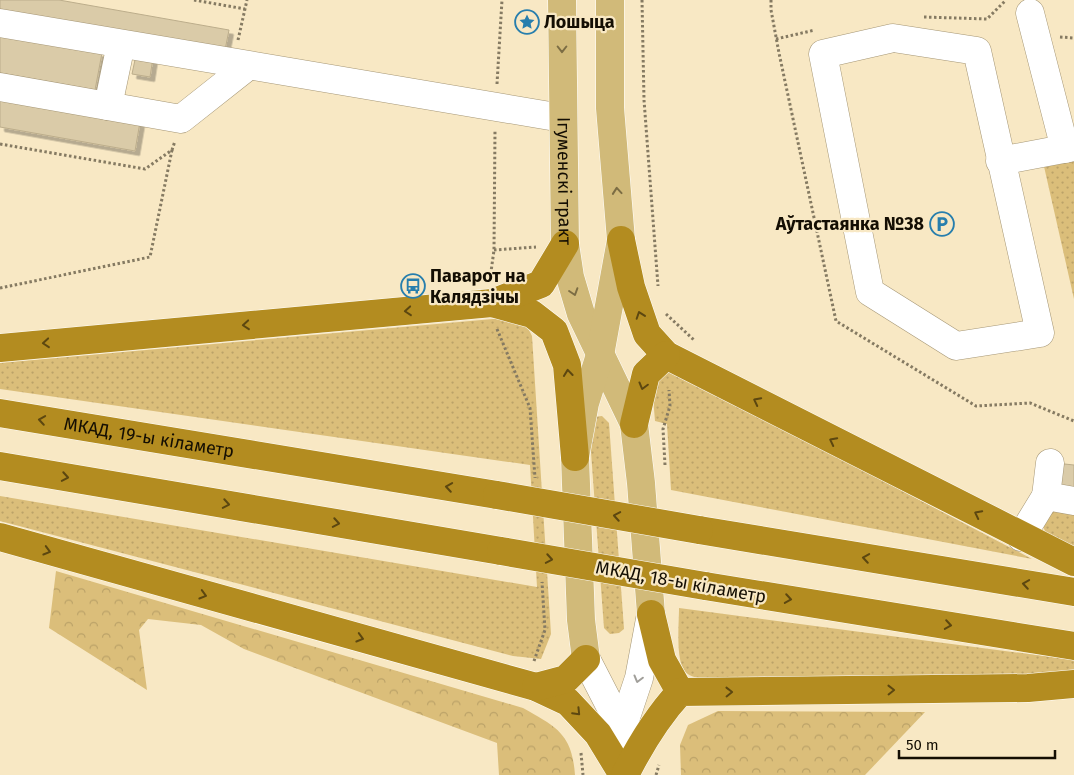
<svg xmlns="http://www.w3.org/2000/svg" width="1074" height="775" viewBox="0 0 1074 775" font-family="'Fira Sans',sans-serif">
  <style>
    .grass { fill: url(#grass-dots) }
    .forest { fill: url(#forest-crowns) }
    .building { fill: #dacba8; stroke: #bcad8b; filter: url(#shadow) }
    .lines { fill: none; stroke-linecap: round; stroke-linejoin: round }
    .minor-casing { stroke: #a59675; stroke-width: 29 }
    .major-casing { stroke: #fff; stroke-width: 29 }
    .highway-casing { stroke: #fff; stroke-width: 29 }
    .path { stroke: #857a62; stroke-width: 3; stroke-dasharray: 2.5 2.5; stroke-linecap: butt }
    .minor { stroke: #fff; stroke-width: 28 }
    .major { stroke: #d1ba79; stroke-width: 28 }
    .highway { stroke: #b38c20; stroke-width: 28 }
    .highway-bridge-casing { stroke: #fff; stroke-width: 29; stroke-linecap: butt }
    .highway-bridge { stroke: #b38c20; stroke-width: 28 }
    .oneway { stroke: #7c6d44 }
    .oneway2 { stroke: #5c4710 }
    .oneway3 { stroke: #a19f9a }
    .labels { text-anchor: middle; stroke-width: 4.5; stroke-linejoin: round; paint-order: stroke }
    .poi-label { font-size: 18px; font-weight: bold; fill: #140e03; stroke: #f8e8c4; text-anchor: start }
    .street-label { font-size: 18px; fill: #140e03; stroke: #f8e8c4 }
  </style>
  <defs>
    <pattern id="grass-dots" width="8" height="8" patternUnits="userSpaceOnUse" patternTransform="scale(1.25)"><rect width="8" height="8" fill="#dbbe7a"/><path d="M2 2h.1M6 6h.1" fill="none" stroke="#bba268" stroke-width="1.8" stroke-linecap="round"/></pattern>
    <pattern id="forest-crowns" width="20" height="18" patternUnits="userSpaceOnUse" patternTransform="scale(1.25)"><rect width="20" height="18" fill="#dbbe7a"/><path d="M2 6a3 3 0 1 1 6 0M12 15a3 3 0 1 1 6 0" fill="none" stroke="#bba268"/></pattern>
    <filter id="shadow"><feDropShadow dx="4.5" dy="4.5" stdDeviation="0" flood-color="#0004"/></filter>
  </defs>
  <rect width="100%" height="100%" fill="#f8e8c4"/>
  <g class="grass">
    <polygon points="1074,156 1074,299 1043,162"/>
    <polygon points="504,318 527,326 532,336 551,634 541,659 513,656 0,521 0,496 537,587 530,465 0,389 0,363"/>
    <polygon points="663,371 679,374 1032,559 671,490 667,424 655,421 652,385"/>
    <polygon points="602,416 609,423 624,629 619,633 610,634 604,628 589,425 593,417"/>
    <polygon points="1074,508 1074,549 1047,537 1042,523 1049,511"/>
    <path d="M679 608 1074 660V671L988 677 699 678C693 677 686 675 683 668 676 655 679 623 679 608Z"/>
  </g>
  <g class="forest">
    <path d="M56 571 523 708C556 727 572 733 575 775H499L497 743 244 649 201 625 148 619 139 630 147 690 49 628Z"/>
    <polygon points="718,711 925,712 865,775 681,775 680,745 688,725"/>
  </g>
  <g class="building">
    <polygon points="0,0 59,0 229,30 224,55 0,16"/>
    <polygon points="0,35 102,53 95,90 0,73"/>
    <polygon points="136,55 153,58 150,77 132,74"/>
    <polygon points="0,98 140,122 135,151 0,127"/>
    <polygon points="1055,463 1074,465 1074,491 1052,489"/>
  </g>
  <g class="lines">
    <g class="minor-casing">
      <g id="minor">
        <polyline points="1030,13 1065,149"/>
        <polyline points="0,23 562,118"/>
        <polygon points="893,38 977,51 1040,333 956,346 870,292 823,54"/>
        <polyline points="0,87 181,119 248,66"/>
        <polyline points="108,106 121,44"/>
        <polyline points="1000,161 1074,147"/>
        <polyline points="1050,463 1046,496 1074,501"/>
        <polyline points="1021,537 1046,496"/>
        <polyline points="586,659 622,729"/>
        <polyline points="624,775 622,729 639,678 651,614"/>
      </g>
    </g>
    <g class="major-casing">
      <g id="major">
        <path id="s1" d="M562 0 565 244 570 277 581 314 634 424 641 483 651 614"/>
        <polyline points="586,659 581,620 575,457 585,403 600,355 621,240 610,108 610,0"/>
      </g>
    </g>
    <g class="highway-casing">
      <g id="highway">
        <polyline points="621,240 631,287 647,334 666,355 1074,562"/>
        <polyline points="492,303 532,314 554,331 567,365 575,457"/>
        <polyline points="0,348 492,303 541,284 565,244"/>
        <path id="s2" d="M0 413 497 495"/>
        <polyline points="634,424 646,374 666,355"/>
        <polyline points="0,466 501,551"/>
        <polyline points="699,530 1074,592"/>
        <polyline points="0,537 536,687 568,702 598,734 623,775"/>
        <polyline points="705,586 1074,646"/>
        <polyline points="651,614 662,660 680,692"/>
        <polyline points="536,687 566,679 586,659"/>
        <path d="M625 775C640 745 657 717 680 692L1028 688 1074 684"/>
      </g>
    </g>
    <g class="path">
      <polyline points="194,0 245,9"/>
      <polyline points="642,0 644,100 658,286"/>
      <polyline points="771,0 771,10 779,53 836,321 976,406 1030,403 1074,421"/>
      <polyline points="924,17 987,19 1006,0"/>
      <polyline points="1060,37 1074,38"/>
      <polyline points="776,39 815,30"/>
      <polyline points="238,40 247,0"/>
      <polyline points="497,84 502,0"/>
      <polyline points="0,144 145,169 172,150 175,141"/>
      <polyline points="494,250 536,247"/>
      <polyline points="490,279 494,250 495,130"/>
      <polyline points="0,288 150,257 172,150"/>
      <polyline points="666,314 694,340"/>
      <polyline points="497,329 530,408 535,478"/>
      <polyline points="665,465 663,429 670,406 669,390"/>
      <polyline points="534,661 545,630 542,582"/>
      <polyline points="581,753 583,775"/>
      <polyline points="656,775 659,765"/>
    </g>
    <use href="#minor" class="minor"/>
    <use href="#major" class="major"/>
    <use href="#highway" class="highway"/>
    <g class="highway-bridge-casing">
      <g id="highway-bridge">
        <polyline points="497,495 699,530"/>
        <polyline points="501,551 705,586"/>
      </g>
    </g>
    <use href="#highway-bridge" class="highway-bridge"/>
  </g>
  <defs><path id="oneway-chevron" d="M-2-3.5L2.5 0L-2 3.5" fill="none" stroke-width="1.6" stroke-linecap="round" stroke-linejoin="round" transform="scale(1.25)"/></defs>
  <g class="oneway">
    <use href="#oneway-chevron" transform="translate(562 49) rotate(90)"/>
    <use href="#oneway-chevron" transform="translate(617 191) rotate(-95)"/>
    <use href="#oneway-chevron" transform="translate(574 292) rotate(72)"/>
  </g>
  <g class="oneway2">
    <use href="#oneway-chevron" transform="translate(408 311) rotate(175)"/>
    <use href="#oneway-chevron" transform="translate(640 315) rotate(-109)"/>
    <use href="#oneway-chevron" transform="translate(246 325) rotate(175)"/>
    <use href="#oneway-chevron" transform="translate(46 343) rotate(175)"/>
    <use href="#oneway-chevron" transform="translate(568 373) rotate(-96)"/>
    <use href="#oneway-chevron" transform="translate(643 386) rotate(105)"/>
    <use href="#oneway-chevron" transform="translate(757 401) rotate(-153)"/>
    <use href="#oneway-chevron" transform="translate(42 420) rotate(-171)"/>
    <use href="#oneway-chevron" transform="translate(833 441) rotate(-153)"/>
    <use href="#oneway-chevron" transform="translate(65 477) rotate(10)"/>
    <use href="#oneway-chevron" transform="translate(449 487) rotate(-171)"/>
    <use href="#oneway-chevron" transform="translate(226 504) rotate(10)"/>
    <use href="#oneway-chevron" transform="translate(978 514) rotate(-153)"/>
    <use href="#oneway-chevron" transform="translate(617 516) rotate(-170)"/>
    <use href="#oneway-chevron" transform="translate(336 523) rotate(10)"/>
    <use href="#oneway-chevron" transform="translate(47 551) rotate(16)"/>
    <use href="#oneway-chevron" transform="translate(866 558) rotate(-171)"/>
    <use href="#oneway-chevron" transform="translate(549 559) rotate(10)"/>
    <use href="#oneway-chevron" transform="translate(1026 584) rotate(-171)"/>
    <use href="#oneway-chevron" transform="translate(203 595) rotate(16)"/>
    <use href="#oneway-chevron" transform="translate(788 599) rotate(9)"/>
    <use href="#oneway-chevron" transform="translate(948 625) rotate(9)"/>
    <use href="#oneway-chevron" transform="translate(360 638) rotate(16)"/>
    <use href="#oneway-chevron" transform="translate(891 690) rotate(-1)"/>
    <use href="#oneway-chevron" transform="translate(729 692) rotate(-1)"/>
    <use href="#oneway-chevron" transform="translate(577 712) rotate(46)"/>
  </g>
  <use class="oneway3" href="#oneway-chevron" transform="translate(638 679) rotate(105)"/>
  <defs>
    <g id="sight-ring" transform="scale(1.25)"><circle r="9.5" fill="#f8e8c4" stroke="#277ead" stroke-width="1.5"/><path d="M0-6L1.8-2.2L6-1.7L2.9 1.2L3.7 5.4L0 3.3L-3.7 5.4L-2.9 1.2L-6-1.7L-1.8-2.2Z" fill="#277ead"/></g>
    <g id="parking-ring" transform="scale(1.25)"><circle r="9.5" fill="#f8e8c4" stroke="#277ead" stroke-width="1.5"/><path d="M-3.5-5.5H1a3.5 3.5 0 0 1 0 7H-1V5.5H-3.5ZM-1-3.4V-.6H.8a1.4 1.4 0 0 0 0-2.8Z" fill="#277ead"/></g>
    <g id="bus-ring" transform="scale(1.25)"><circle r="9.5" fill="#f8e8c4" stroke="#277ead" stroke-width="1.5"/><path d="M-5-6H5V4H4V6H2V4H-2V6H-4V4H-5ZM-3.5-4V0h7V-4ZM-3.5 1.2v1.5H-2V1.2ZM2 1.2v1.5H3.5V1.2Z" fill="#277ead"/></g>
  </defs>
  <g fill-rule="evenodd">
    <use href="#sight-ring" x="527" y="22"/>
    <use href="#parking-ring" x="942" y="224"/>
    <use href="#bus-ring" x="413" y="286"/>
  </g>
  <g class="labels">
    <g class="poi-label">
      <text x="544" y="28">Лошыца</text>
      <text x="924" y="230" text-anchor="end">Аўтастаянка №38</text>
      <text x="430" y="282">Паварот на<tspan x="430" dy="21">Калядзічы</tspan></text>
    </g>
    <g class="street-label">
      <text dy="6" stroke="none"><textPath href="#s1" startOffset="181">Ігуменскі тракт</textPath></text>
      <text dy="6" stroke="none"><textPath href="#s2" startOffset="151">МКАД, 19-ы кіламетр</textPath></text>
      <text transform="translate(681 582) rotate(10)" y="6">МКАД, 18-ы кіламетр</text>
    </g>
  </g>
  <path d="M899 750v8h156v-8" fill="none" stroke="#140e03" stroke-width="2.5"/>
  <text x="906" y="750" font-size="15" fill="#140e03" stroke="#f8e8c4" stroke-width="4" paint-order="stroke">50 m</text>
</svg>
